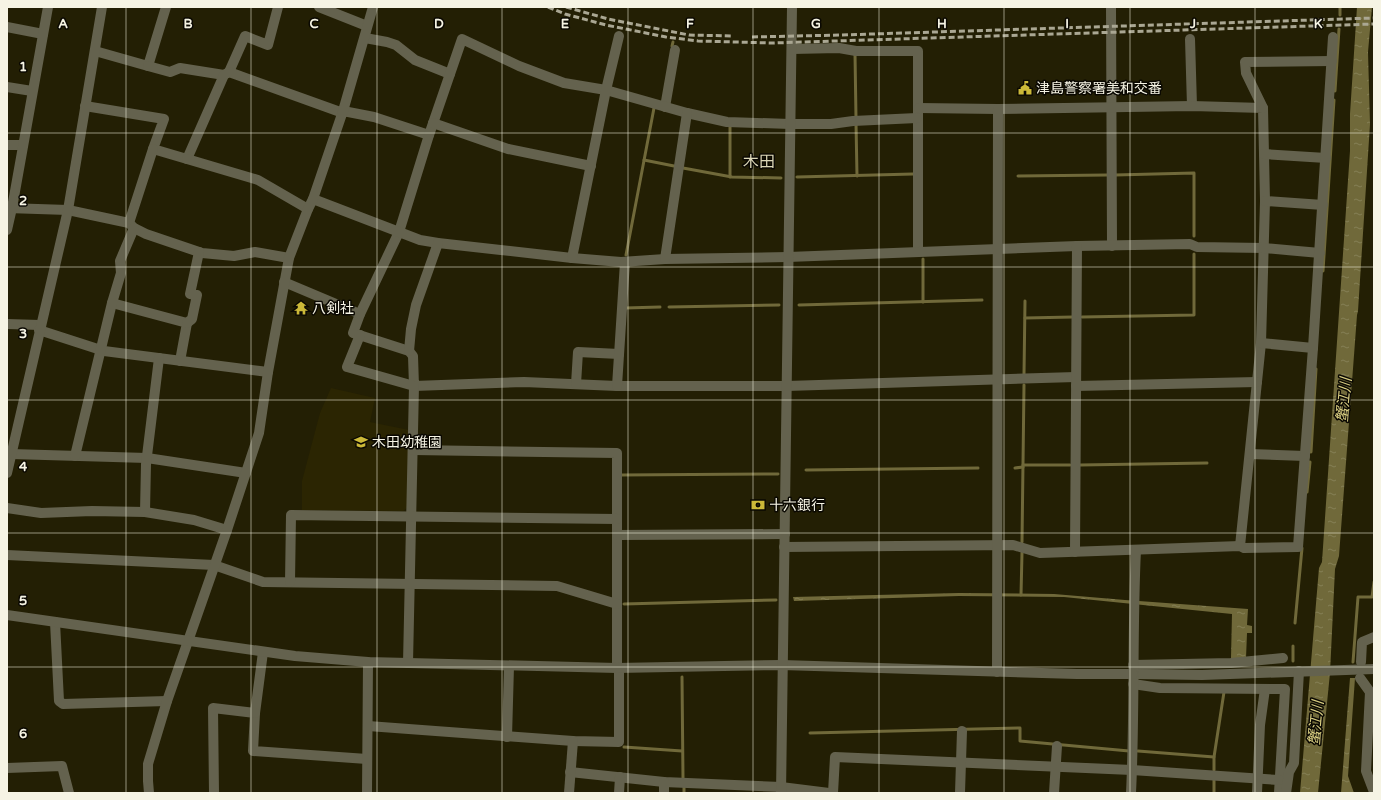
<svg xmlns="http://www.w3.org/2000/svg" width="1381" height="800" viewBox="0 0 1381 800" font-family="'Varela Round','Noto Sans JP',sans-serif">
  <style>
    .built { fill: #2b2502 }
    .water { fill: url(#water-ripples) }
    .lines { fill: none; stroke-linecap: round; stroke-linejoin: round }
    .stream { stroke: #70693a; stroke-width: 3 }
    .minor { stroke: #64624e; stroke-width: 10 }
    .tertiary { stroke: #64624e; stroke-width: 10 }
    .rail { stroke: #aaa793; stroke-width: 3; stroke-dasharray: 6 3; stroke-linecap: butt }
    .grid { fill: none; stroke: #f6f4e4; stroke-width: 1; stroke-opacity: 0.55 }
    .labels { text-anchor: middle; stroke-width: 3; stroke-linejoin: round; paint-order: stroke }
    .poi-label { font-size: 14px; fill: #f6f4e4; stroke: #0a0802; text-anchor: start }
    .water-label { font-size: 15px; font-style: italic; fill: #dacf83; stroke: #0a0802 }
    .quarter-label { font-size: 16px; fill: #dcd7b7; stroke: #0a0802 }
    .grid-label { font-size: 13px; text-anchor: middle; font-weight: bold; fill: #f6f4e4; stroke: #0a0802; stroke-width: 3; stroke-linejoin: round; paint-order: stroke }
  </style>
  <defs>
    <pattern id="water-ripples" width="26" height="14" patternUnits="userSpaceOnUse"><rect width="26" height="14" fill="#70693a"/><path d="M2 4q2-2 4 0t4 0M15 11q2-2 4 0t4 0" fill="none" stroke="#857f56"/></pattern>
  </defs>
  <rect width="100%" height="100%" fill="#231f04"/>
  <polygon class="built" points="331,388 375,398 370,422 409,430 407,508 403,511 302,510 302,481 320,413"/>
  <g class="water">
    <polygon points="1357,7 1372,7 1368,52 1370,124 1358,311 1357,315 1339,556 1335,569 1330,673 1318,793 1300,793 1319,568 1322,562 1350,151 1350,114"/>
    <polygon points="959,593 1054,594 1125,600 1248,609 1247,625 1252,626 1252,633 1247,633 1246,658 1231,658 1232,614 1064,597 959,596 794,601 793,597"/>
    <polygon points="1350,678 1355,678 1348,776 1354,793 1341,793"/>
  </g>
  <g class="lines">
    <g class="stream">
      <polyline points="1340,15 1340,7"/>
      <polyline points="672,46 673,42"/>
      <polyline points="855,54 856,118"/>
      <polyline points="1335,91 1339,29"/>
      <polyline points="856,123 857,176"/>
      <polyline points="644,160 674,166"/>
      <polyline points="683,168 732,177 781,178"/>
      <polyline points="1115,175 1194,173 1194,236"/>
      <polyline points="1018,176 1107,175"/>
      <polyline points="730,177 730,126"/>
      <polyline points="797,177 913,174"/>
      <polyline points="626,255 654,108"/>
      <polyline points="923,259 923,302"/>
      <polyline points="1323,271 1334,100"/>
      <polyline points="799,305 982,300"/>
      <polyline points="625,306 625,308 660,307"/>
      <polyline points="669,307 779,305"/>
      <polyline points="1082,317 1194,315 1194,254"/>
      <polyline points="1025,318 1073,317"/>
      <polyline points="1024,374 1025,301"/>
      <polyline points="1311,452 1316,369"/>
      <polyline points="1023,465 1070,465"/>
      <polyline points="1080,465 1207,463"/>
      <polyline points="1015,468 1023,467"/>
      <polyline points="806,470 978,468"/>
      <polyline points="621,475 778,474"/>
      <polyline points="1307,492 1310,462"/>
      <polyline points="1022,542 1024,385"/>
      <polyline points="1021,595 1022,553"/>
      <polyline points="624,604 776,600"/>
      <polyline points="1295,623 1302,548"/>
      <polyline points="1293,646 1293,661"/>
      <polyline points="1353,662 1358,597 1372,597 1374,582"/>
      <polyline points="682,677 683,778"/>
      <polyline points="810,733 1020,728 1020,741 1129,751"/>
      <polyline points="624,747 682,751"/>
      <polyline points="1138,751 1214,757"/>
      <polyline points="1214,770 1214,757 1224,692"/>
      <polyline points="1214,777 1214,793"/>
      <polyline points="684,793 684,787"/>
    </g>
    <g class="minor">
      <polyline points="319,7 367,26"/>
      <polyline points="1111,7 1112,246"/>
      <polyline points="7,27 43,34"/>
      <polyline points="365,38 387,42 396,45 415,60 450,74"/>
      <polyline points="1190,39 1192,106"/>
      <polyline points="792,49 839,48 856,51 918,51 918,252"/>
      <polyline points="95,51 148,66 166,7"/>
      <polyline points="148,66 170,72 180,68 224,75"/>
      <polyline points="229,72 245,36 268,45 278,7"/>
      <polyline points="7,87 32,91"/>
      <polyline points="85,106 164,119 153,149 187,159 224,75 229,72 343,113"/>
      <polyline points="665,107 675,50"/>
      <polyline points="919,108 998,109 1192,106 1263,108 1265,201 1261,343 1240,546"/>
      <polyline points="1263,108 1246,73 1245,62 1332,61"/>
      <polyline points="343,111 374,117 429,135"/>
      <polyline points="917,118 853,121 831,124 790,124 727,122 687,113 606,90 564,83 519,66 462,39 429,135 399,232 360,314 353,333 409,351 413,356 414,386 524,382 617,386 787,386 1076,377"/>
      <polyline points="433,123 508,149 591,166"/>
      <polyline points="7,145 23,145"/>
      <polyline points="1264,154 1326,158"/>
      <polyline points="187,159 258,180 308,209"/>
      <polyline points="313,199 420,240 438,243 572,258 621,262 665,259 788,257 1077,246 1190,244 1197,247 1264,248 1320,253"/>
      <polyline points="1265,201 1323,205"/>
      <polyline points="7,208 68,210 129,223 134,228 146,234 202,253 234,256 255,252 289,258"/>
      <polyline points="129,223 153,149"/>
      <polyline points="7,230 12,208 48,7"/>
      <polyline points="572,258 606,90 619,36"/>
      <polyline points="665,259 687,113"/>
      <polyline points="284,282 360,314"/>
      <polyline points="112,303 187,323 180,361"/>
      <polyline points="187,323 192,319 197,295 190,294 199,252"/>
      <polyline points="7,324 40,325"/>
      <polyline points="39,330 104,351 268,372"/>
      <polyline points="360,335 347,367 414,386 408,663"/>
      <polyline points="1261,343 1313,348"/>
      <polyline points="409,351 411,329 416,305 438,243"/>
      <polyline points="576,384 578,352 619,354"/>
      <polyline points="617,386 625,262"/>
      <polyline points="1076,386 1257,382"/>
      <polyline points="413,450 617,453 617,668"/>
      <polyline points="11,454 147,458 246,473"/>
      <polyline points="1250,454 1305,456"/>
      <polyline points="75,456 112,303 121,273 120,261 134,228"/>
      <polyline points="7,473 68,210 102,7"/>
      <polyline points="7,508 41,513 92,511 145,512 194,520 227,530"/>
      <polyline points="145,512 146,464 159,358"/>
      <polyline points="617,535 785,534"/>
      <polyline points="784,547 1013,545 1040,553 1240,546 1244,548 1298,547 1313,348 1333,37"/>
      <polyline points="1075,552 1077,246"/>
      <polyline points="7,555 214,565 263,582 557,586 617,604"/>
      <polyline points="290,582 291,515 617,519"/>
      <polyline points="55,622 59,701 63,704 167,701"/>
      <polyline points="263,652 255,713 253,751 367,759"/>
      <polyline points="1361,662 1362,642 1374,637"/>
      <polyline points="1133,665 1231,663 1283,658"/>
      <polyline points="1133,674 1202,675 1374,669"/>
      <polyline points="1360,678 1370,692 1366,771 1374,792"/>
      <polyline points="1133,684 1160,688 1285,689 1279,793"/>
      <polyline points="368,726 573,741 619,742 619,668"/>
      <polyline points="507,737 509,666"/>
      <polyline points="7,768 62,766 69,793"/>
      <polyline points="570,772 664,782 781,787 829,793"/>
      <polyline points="149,793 148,781 148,764 167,701 227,530 259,433 268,372 289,258 308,209 313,199 343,111 373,7"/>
      <polyline points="214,793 213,708 255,713"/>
      <polyline points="367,793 368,662"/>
      <polyline points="569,793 573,741"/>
      <polyline points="619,793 620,777"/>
      <polyline points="664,793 664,782"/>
      <polyline points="833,793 835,757 1132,770 1279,780"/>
      <polyline points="960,793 962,731"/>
      <polyline points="1054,793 1057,746"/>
      <path d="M1131 793C1135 712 1132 631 1136 550"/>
      <polyline points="1257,793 1260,725 1265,689"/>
      <polyline points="1286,793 1289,772 1294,763 1299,671"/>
    </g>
    <g class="tertiary">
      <polyline points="7,615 295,656 368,662 617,668 782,665 1077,674 1133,674"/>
      <polyline points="997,672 998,109"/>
      <polyline points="781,793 792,7"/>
    </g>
    <g class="rail">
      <polyline points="548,7 565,14 606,25 666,37 698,41 772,43 1374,24"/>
      <polyline points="566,7 608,19 689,35 732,36"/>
      <polyline points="752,37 841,35 1374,18"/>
    </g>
  </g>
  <path class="grid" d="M126 7V793M251 7V793M377 7V793M502 7V793M628 7V793M753 7V793M879 7V793M1004 7V793M1130 7V793M1255 7V793M7 133H1374M7 267H1374M7 400H1374M7 533H1374M7 667H1374"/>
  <defs>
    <g id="civic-bare" transform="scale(1.08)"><path d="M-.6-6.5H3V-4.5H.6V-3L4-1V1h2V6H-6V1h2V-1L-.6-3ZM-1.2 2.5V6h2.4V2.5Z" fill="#ccb938" stroke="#0a0802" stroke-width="2.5" paint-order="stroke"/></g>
    <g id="temple-bare" transform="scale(1.08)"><path d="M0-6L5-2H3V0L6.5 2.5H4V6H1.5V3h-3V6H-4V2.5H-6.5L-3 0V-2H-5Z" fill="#ccb938" stroke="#0a0802" stroke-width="2.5" paint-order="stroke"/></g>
    <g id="school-bare" transform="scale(1.08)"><path d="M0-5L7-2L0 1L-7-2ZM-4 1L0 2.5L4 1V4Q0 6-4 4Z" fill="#ccb938" stroke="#0a0802" stroke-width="2.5" paint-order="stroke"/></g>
    <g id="bank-bare" transform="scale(1.08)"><path d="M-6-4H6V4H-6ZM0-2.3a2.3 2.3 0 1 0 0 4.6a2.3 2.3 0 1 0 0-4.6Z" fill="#ccb938" stroke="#0a0802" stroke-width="2.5" paint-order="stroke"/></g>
  </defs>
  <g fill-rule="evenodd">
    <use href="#civic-bare" x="1025" y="88"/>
    <use href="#temple-bare" x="301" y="308"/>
    <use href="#school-bare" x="361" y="442"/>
    <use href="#bank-bare" x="758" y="505"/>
  </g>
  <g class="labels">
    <g class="poi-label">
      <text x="1036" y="93">津島警察署美和交番</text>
      <text x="312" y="313">八剣社</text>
      <text x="372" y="447">木田幼稚園</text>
      <text x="769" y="510">十六銀行</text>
    </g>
    <g class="water-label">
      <text transform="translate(1344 400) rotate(-85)" y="5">蟹江川</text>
      <text transform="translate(1316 723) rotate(-85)" y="5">蟹江川</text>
    </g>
    <g class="quarter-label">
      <text x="759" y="167">木田</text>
    </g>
  </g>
  <g class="grid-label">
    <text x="63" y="28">A</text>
    <text x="188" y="28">B</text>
    <text x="314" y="28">C</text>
    <text x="439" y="28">D</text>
    <text x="565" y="28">E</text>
    <text x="690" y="28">F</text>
    <text x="816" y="28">G</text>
    <text x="942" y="28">H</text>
    <text x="1067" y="28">I</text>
    <text x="1193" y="28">J</text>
    <text x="1318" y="28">K</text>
    <text x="23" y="71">1</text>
    <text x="23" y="205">2</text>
    <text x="23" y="338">3</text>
    <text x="23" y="471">4</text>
    <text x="23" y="605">5</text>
    <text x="23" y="738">6</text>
  </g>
  <rect width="1381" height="800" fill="none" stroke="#f6f4e4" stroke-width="16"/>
</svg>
